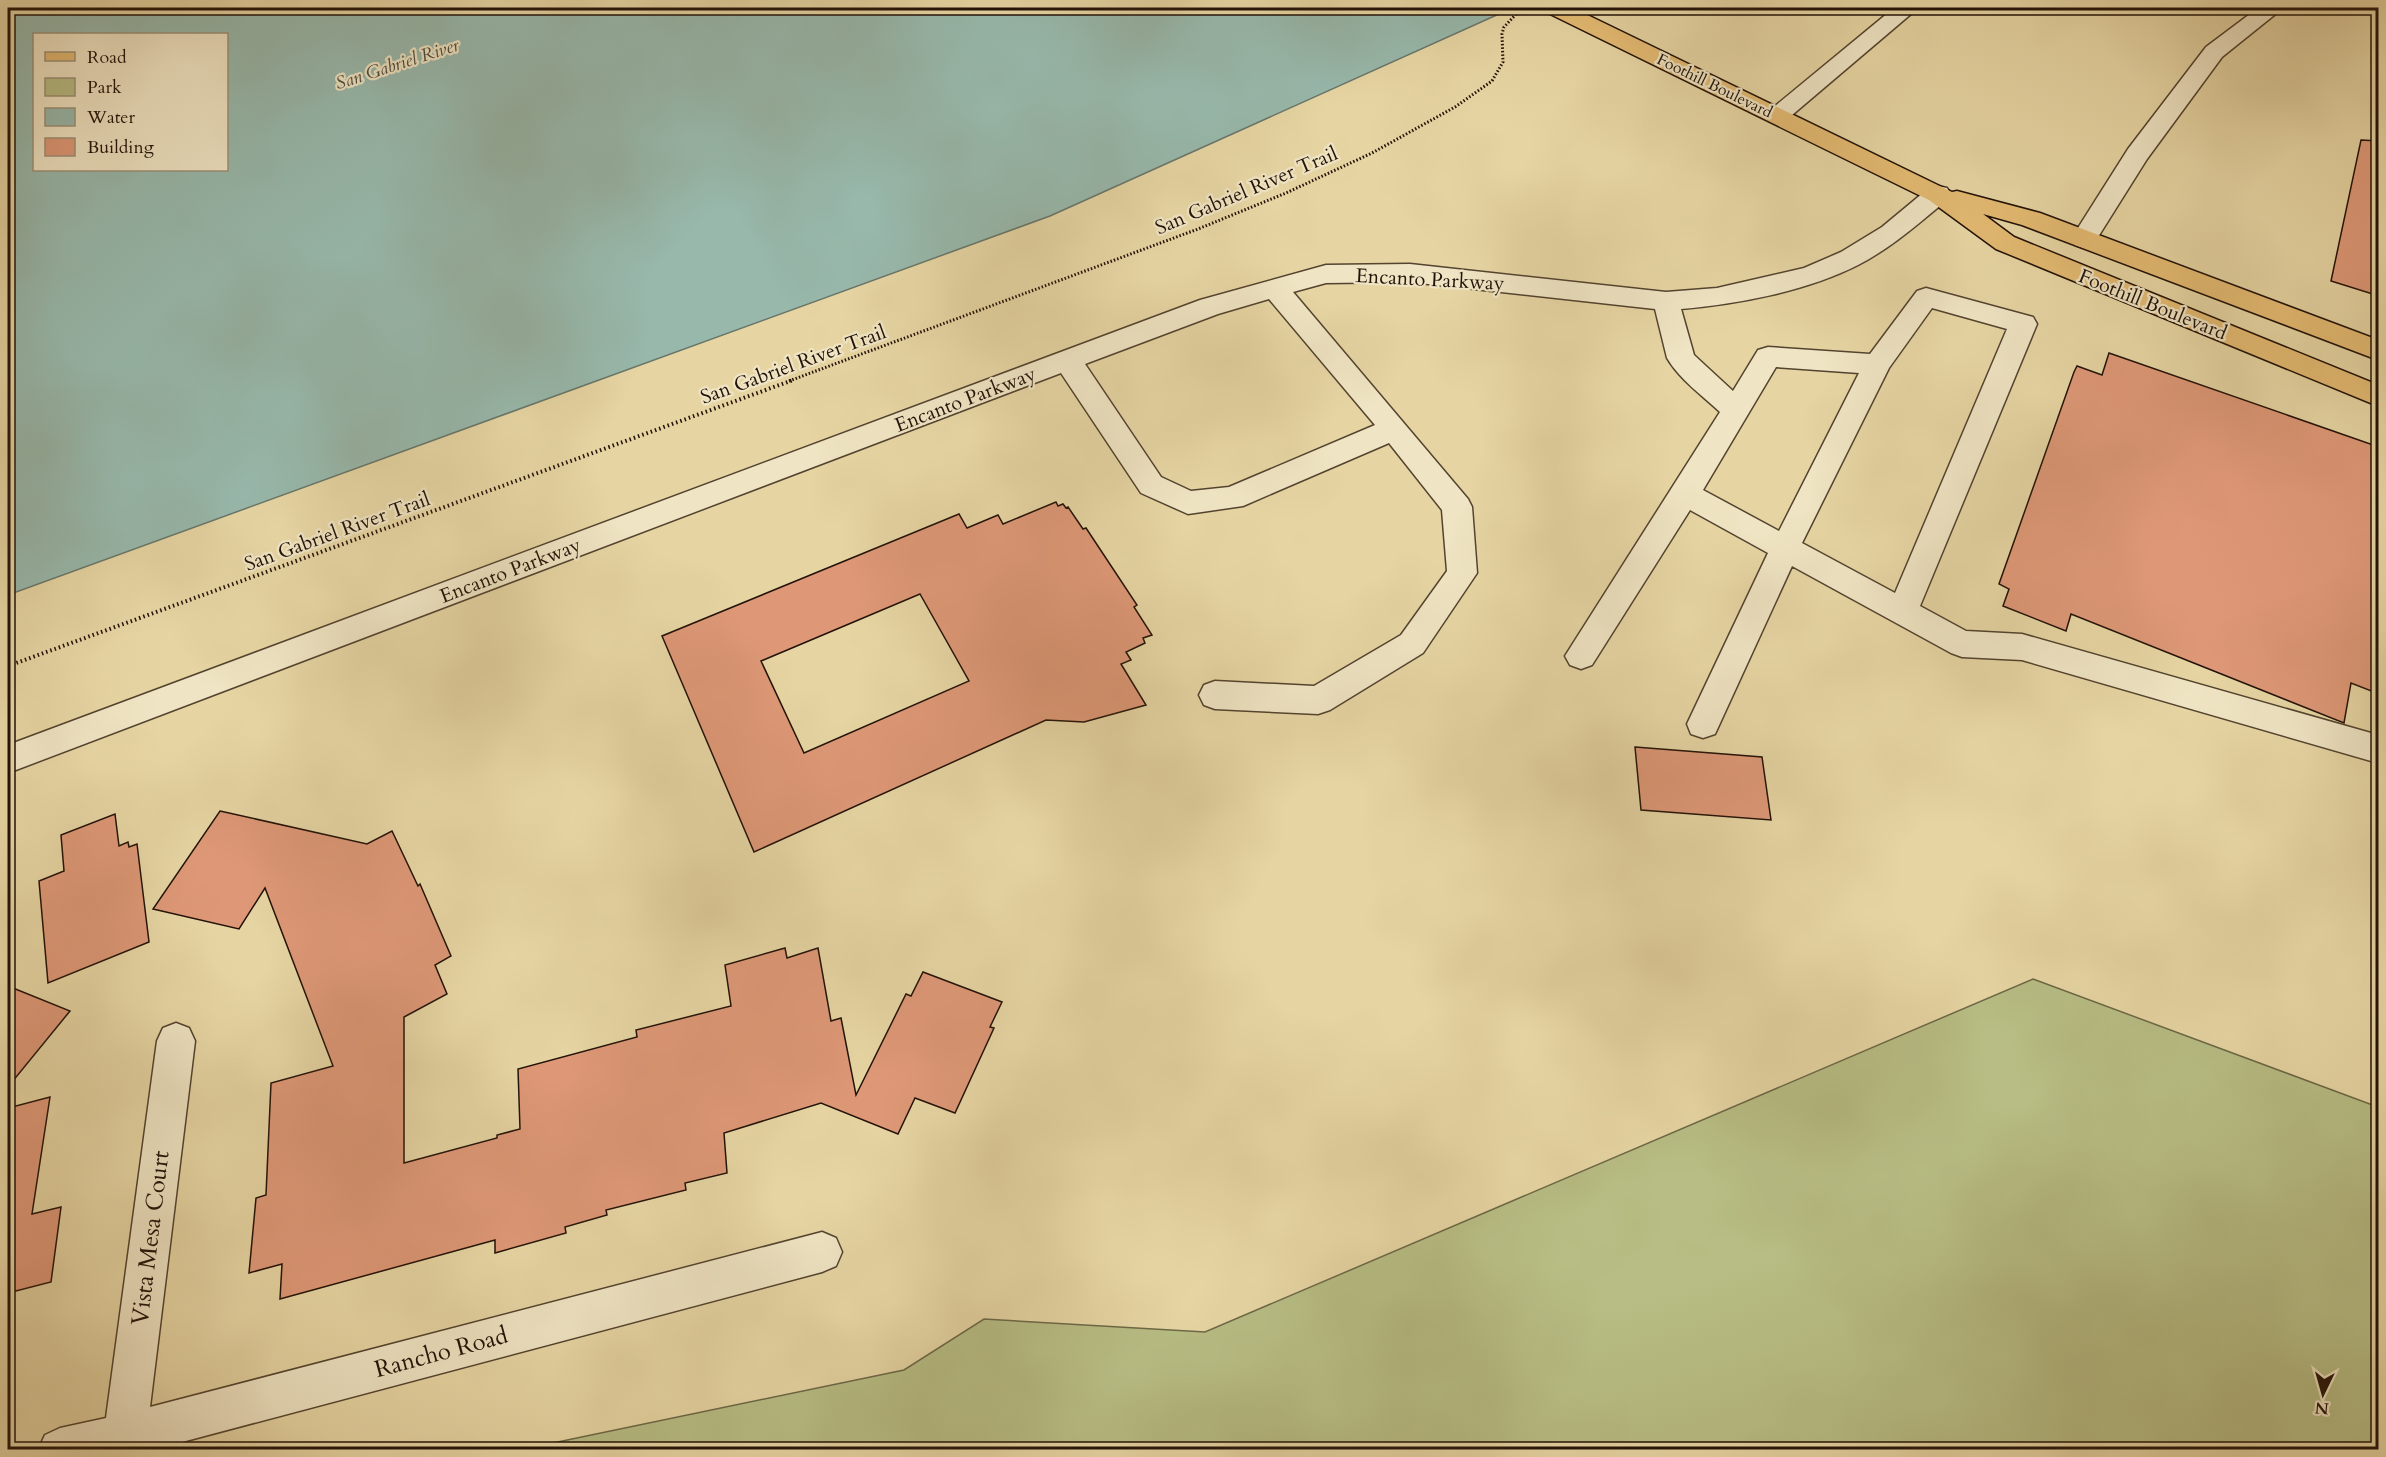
<svg xmlns="http://www.w3.org/2000/svg" width="2386" height="1457" viewBox="0 0 2386 1457" font-family="Cardo,serif">
  <style>
    .green { fill: #b7bd84; stroke: #6c6846; stroke-width: 1.5 }
    .water { fill: #97b8ab; stroke: #68766a; stroke-width: 1.5; fill-rule: evenodd }
    .building { fill: #de9877; stroke: #221208; stroke-width: 1.5; fill-rule: evenodd }
    .lines { fill: none; stroke-linecap: round; stroke-linejoin: round }
    .minor-casing { stroke: #53432f; stroke-width: 3 }
    .major-casing { stroke: #221208; stroke-width: 3 }
    .path-far1 { stroke: #221208; stroke-width: 3; stroke-dasharray: 1.5 2; stroke-linecap: butt }
    .path { stroke: #221208; stroke-width: 4; stroke-dasharray: 1.5 3; stroke-linecap: butt }
    .minor { fill: #efe4c3; fill-rule: evenodd }
    .major { fill: #e3ba72; fill-rule: evenodd }
    .labels { text-anchor: middle; stroke-width: 4.5; stroke-linejoin: round; paint-order: stroke }
    .far-street-label { font-size: 16px; fill: #221208; stroke: #efe4c3 }
    .far-water-label { font-size: 18px; font-style: italic; fill: #4b4c41; stroke: #efe4c3 }
    .street-label { font-size: 20px; fill: #221208; stroke: #efe4c3 }
    .near-street-label { font-size: 24px; fill: #221208; stroke: #efe4c3 }
  </style>
  <rect width="100%" height="100%" fill="#e6d5a3"/>
  <filter id="stains"><feTurbulence type="fractalNoise" baseFrequency=".00333" numOctaves="4"/><feColorMatrix values="0 0 0 0 .2 0 0 0 0 .09 0 0 0 0 .02 0 0 0 .5 -.17"/></filter>
  <radialGradient id="worn" r=".72"><stop offset=".6" stop-color="#630" stop-opacity="0"/><stop offset="1" stop-color="#630" stop-opacity=".3"/></radialGradient>
  <polygon class="green" points="2033,979 2378,1107 2378,1449 524,1449 904,1370 984,1319 1205,1332"/>
  <path class="water" d="M8 8H1485L1499 14 1050 216 8 595ZM34 34H226V170H34Z"/>
  <g class="building">
    <polygon points="2361,140 2379,141 2379,296 2331,281"/>
    <polygon points="2109,353 2379,447 2379,694 2351,683 2344,723 2071,614 2066,631 2003,606 2009,589 1999,584 2074,372 2077,366 2102,375"/>
    <path d="M1056 502 1058 506 1063 504 1066 508 1068 507 1083 529 1086 528 1137 605 1134 607 1152 635 1143 638 1145 643 1126 652 1131 660 1121 664 1146 705 1084 722 1046 720 754 852 662 636 959 514 967 528 998 515 1003 524ZM920 594 969 681 804 753 761 661Z"/>
    <polygon points="1635,747 1762,757 1771,820 1641,810"/>
    <polygon points="220,811 367,844 392,831 418,886 420,884 451,956 435,965 447,994 404,1017 404,1163 497,1138 497,1135 520,1129 518,1069 637,1037 636,1030 731,1006 725,965 785,948 787,958 818,948 831,1021 841,1018 856,1095 906,994 911,996 923,972 1002,1002 990,1027 994,1028 955,1113 915,1098 898,1134 821,1103 724,1133 727,1173 685,1183 686,1190 606,1210 607,1215 565,1227 566,1233 495,1253 495,1240 280,1299 282,1264 249,1273 256,1198 266,1195 271,1083 333,1066 265,888 239,929 153,909"/>
    <polygon points="115,814 119,846 128,842 129,847 137,844 149,942 48,983 39,881 64,871 61,835"/>
    <polygon points="8,986 70,1011 8,1087"/>
    <polygon points="50,1097 32,1214 61,1207 51,1282 8,1293 8,1108"/>
  </g>
  <g class="lines">
    <g class="minor-casing">
      <g id="minor">
        <polygon points="1894,8 1918,8 1785,121 1777,123 1769,121 1765,116 1769,111"/>
        <polygon points="2258,8 2283,8 2222,57 2147,159 2093,245 2084,248 2075,245 2071,239 2128,149 2206,47"/>
        <path d="M1938 186 1947 188 1951 194 1947 200C1919 223 1891 248 1858 265 1807 291 1739 304 1681 309L1694 355 1733 391 1758 350 1768 347 1870 354 1917 291 1926 288 2033 317 2037 324 1920 606 1966 631 2022 634 2378 735V763L2022 660 1962 657 1951 653 1792 566 1715 734 1703 738 1691 734 1687 724 1768 553 1690 510 1592 665 1581 669 1570 665 1565 656 1720 412C1702 395 1680 380 1667 358L1655 309 1410 282 1326 283 1293 292 1468 499 1472 507 1477 573 1423 653 1330 710 1318 714 1215 709 1204 705 1199 695 1204 685 1215 681 1314 686 1401 635 1447 571 1442 510 1389 443 1243 506 1188 514 1141 493 1061 373 8 773V745L1200 300 1326 265 1410 264 1666 292 1717 288 1804 268 1841 252 1882 227 1929 188ZM1269 299 1375 425 1229 487 1191 491 1161 477 1085 364 1218 314ZM1932 308 2007 329 1895 593 1802 543 1889 368ZM1776 367 1859 373 1779 531 1703 490Z"/>
        <polygon points="176,1023 189,1028 195,1041 150,1407 822,1232 836,1238 842,1252 836,1266 822,1272 152,1450 38,1450 45,1435 60,1428 106,1418 157,1041 163,1028"/>
      </g>
    </g>
    <g class="major-casing">
      <polygon id="major" points="1545,8 1573,8 1952,192 1957,191 2040,213 2378,340 2378,360 2022,225 1983,214 2014,237 2378,385 2378,406 1996,249 1929,200 1548,13"/>
    </g>
    <polyline class="path-far1" points="789,381 1198,229 1286,193 1372,153 1455,107 1492,81 1503,62 1502,34 1504,27 1520,10"/>
    <polyline class="path" points="8,666 793,380"/>
    <use href="#minor" class="minor"/>
    <use href="#major" class="major"/>
  </g>
  <g class="labels">
    <g class="far-street-label">
      <text transform="translate(1715 85) rotate(26)" y="6">Foothill Boulevard</text>
    </g>
    <g class="far-water-label">
      <text transform="translate(397 64) rotate(-18)" y="6">San Gabriel River</text>
    </g>
    <g class="street-label">
      <text transform="translate(1246 190) rotate(-23)" y="7">San Gabriel River Trail</text>
      <text transform="translate(1430 279) rotate(3)" y="7">Encanto Parkway</text>
      <text transform="translate(2153 304) rotate(22)" y="7">Foothill Boulevard</text>
      <text transform="translate(793 364) rotate(-20)" y="7">San Gabriel River Trail</text>
      <text transform="translate(965 399) rotate(-21)" y="7">Encanto Parkway</text>
      <text transform="translate(337 531) rotate(-20)" y="7">San Gabriel River Trail</text>
      <text transform="translate(510 570) rotate(-21)" y="7">Encanto Parkway</text>
    </g>
    <g class="near-street-label">
      <text transform="translate(150 1238) rotate(-83)" y="8">Vista Mesa Court</text>
      <text transform="translate(441 1352) rotate(-15)" y="8">Rancho Road</text>
    </g>
  </g>
  <rect width="2386" height="1457" fill="none" stroke="#e6d5a3" stroke-width="30"/>
  <rect x="9" y="9" width="2368" height="1439" fill="none" stroke="#221208" stroke-width="3"/>
  <rect x="15" y="15" width="2356" height="1427" fill="none" stroke="#221208" stroke-width="1.5"/>
  <rect x="33" y="33" width="195" height="138" fill="#efe4c3" stroke="#9d9078" stroke-width="1.5"/>
  <rect x="45" y="52" width="30" height="9" fill="#e3ba72" stroke="#9d9078" stroke-width="1.5"/>
  <text x="87" y="63" font-size="18" fill="#221208">Road</text>
  <rect x="45" y="78" width="30" height="18" fill="#b7bd84" stroke="#9d9078" stroke-width="1.5"/>
  <text x="87" y="93" font-size="18" fill="#221208">Park</text>
  <rect x="45" y="108" width="30" height="18" fill="#97b8ab" stroke="#9d9078" stroke-width="1.5"/>
  <text x="87" y="123" font-size="18" fill="#221208">Water</text>
  <rect x="45" y="138" width="30" height="18" fill="#de9877" stroke="#9d9078" stroke-width="1.5"/>
  <text x="87" y="153" font-size="18" fill="#221208">Building</text>
  <g transform="translate(2323 1394) rotate(185)" stroke="#efe4c3" stroke-width="4.5" paint-order="stroke">
  <path d="M0-4.5L10 22L0 15L-10 22Z" fill="#221208"/>
  <text y="-9" font-size="16" font-weight="bold" text-anchor="middle" fill="#221208">N</text>
  </g>
  <rect width="100%" height="100%" filter="url(#stains)"/>
  <rect width="100%" height="100%" fill="url(#worn)"/>
</svg>
